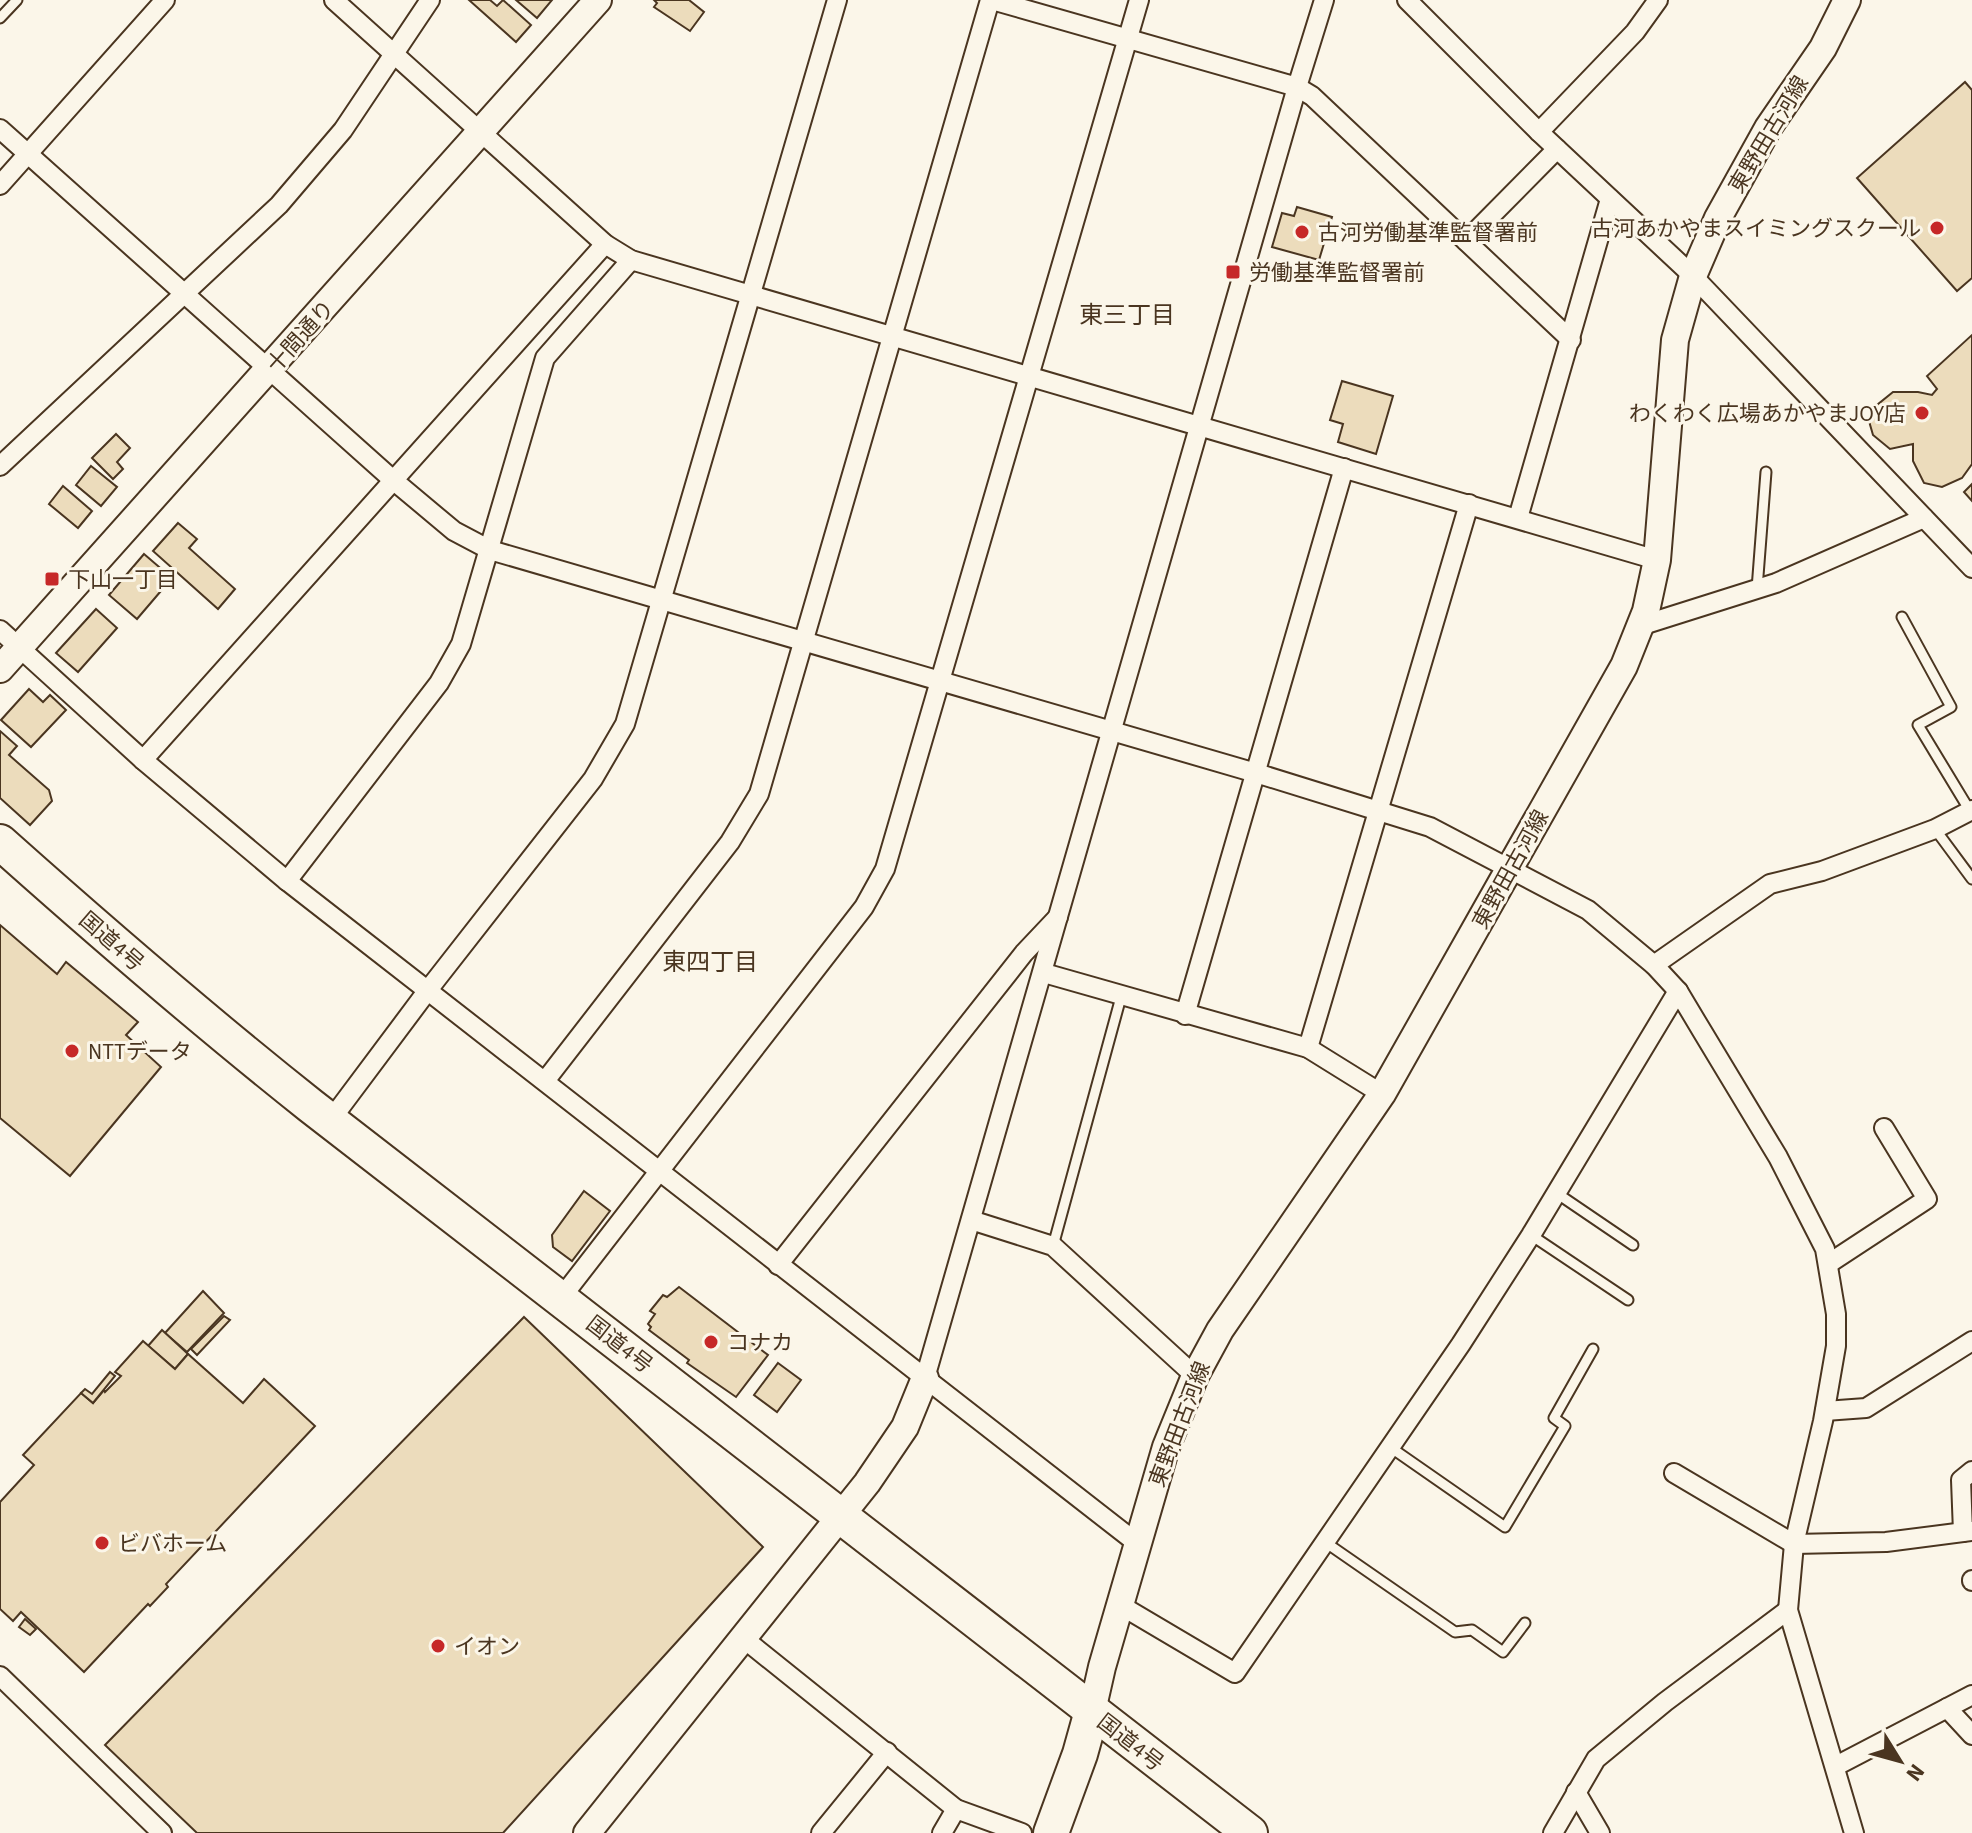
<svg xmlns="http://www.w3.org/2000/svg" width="1972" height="1833" viewBox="0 0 1972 1833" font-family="'Source Sans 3','Noto Sans JP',sans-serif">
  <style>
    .building { fill: #ecdcbc; stroke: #4a3520; stroke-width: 2 }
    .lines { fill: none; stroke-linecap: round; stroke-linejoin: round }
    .lane-casing { stroke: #4a3520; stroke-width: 13 }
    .street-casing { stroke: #4a3520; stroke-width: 22 }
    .secondary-casing { stroke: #4a3520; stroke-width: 30 }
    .highway-casing { stroke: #4a3520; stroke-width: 38 }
    .lane { stroke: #fbf6e9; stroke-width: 9 }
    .street { stroke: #fbf6e9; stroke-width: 18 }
    .secondary { stroke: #fbf6e9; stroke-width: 26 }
    .highway { stroke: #fbf6e9; stroke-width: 34 }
    .poi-dot { fill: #c62828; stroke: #fbf6e9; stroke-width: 3 }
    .labels { text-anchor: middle; stroke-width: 6; stroke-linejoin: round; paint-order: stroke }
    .street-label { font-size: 22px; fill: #4a3520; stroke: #fbf6e9 }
    .poi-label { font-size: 22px; fill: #4a3520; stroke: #fbf6e9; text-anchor: start }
    .neighbourhood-label { font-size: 24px; fill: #4a3520; stroke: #fbf6e9 }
  </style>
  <rect width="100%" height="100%" fill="#fbf6e9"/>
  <g class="building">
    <polygon points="469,0 490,0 497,6 503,0 531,25 516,42"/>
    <polygon points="516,0 552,0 537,18"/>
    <polygon points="654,0 689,0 704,12 690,31 654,7 657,3"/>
    <polygon points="1965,82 1972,90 1972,278 1957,291 1857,178"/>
    <polygon points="1297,207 1332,217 1319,260 1272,247 1282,213 1294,216"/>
    <polygon points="1972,335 1972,464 1962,478 1942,487 1924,483 1913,461 1913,444 1890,449 1873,435 1869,421 1877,405 1893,392 1918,392 1932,395 1937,389 1927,376"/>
    <polygon points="1342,381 1393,396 1376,454 1338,442 1343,424 1330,420"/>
    <polygon points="116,434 130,448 117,462 123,469 113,479 92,458"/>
    <polygon points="91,466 117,487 101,506 76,485"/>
    <polygon points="1972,484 1972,501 1964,492"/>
    <polygon points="63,486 92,511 78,528 49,504"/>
    <polygon points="178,523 197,539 189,548 235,589 218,609 153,551"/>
    <polygon points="144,554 172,578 137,619 109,595"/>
    <polygon points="96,609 117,628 78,672 56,653"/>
    <polygon points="29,689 43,702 50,695 66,710 31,747 1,720"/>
    <polygon points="0,731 17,746 9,755 49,790 52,801 30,825 0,798"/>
    <polygon points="0,925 57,974 66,962 138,1022 126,1035 161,1067 70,1176 0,1118"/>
    <polygon points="584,1191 610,1211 572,1261 553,1247 552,1235"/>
    <polygon points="679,1287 768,1355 736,1397 687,1363 689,1360 649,1330 651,1327 648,1324 655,1314 650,1311 663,1295 667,1297"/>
    <polygon points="203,1291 224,1313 187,1352 165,1333"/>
    <polygon points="224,1316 230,1320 197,1355 191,1349"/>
    <polygon points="524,1317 763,1547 503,1833 197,1833 105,1745"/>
    <polygon points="162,1330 188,1354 175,1369 148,1346"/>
    <polygon points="143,1341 175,1369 188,1354 243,1403 264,1379 315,1426 166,1584 168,1587 150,1606 148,1604 84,1672 21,1612 13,1621 0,1609 0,1502 34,1465 23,1455 81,1393 93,1403 104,1390 105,1392 121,1376 115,1372"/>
    <polygon points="778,1363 801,1380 777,1412 754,1395"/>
    <polygon points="110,1372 115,1376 93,1403 81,1393 85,1389 92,1394"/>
    <polygon points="25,1619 36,1629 30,1635 19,1627"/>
  </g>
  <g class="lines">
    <g class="lane-casing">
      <g id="lane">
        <polyline points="0,18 17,0"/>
        <polyline points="1757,589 1766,472"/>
        <polyline points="1902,617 1951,707 1918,725 1970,811"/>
        <polyline points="1935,829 1972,879"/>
        <polyline points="1555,1192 1633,1245"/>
        <polyline points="1531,1235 1628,1300"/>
        <polyline points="1053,1246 1121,997"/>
        <polyline points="1390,1447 1505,1527 1565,1426 1554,1418 1593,1349"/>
        <polyline points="1325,1542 1455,1632 1472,1630 1503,1652 1525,1623"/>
      </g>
    </g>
    <g class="street-casing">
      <g id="street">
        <polyline points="334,0 605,244 631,260 1657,560"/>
        <polyline points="992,0 1297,87 1312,96 1571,340"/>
        <polyline points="1407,0 1539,132 1693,276 1972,568"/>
        <polyline points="0,129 393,480 454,531 490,550 1256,773 1430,827 1588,910 1654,965 1678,991 1702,1031 1778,1157 1825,1249 1836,1314 1836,1346 1823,1421 1794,1544 1788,1610 1854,1833"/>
        <polyline points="1539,132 1635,32 1658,0"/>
        <polyline points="0,185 165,0"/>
        <polyline points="1466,241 1557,149"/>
        <polyline points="0,466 279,205 343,130 430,0"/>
        <polyline points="1518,518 1610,199"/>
        <polyline points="1640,626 1776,583 1924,518"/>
        <polyline points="0,630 143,760 287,881 1138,1544"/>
        <polyline points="143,760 605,244"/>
        <polyline points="287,881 439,683 461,644 545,358 631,260"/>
        <polyline points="1654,965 1770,884 1822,871 1935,829 1972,810"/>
        <polyline points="1044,973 1308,1048 1382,1094"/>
        <polyline points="1185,1015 1344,468"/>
        <polyline points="1308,1048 1469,504"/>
        <polyline points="545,1081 730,842 759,794 990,0"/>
        <polyline points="330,1121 428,990 593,779 625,724 837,0"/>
        <polyline points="971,1220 1053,1246 1195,1376"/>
        <polyline points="1828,1264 1927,1199 1884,1128"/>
        <polyline points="778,1265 1024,953 1058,917"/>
        <polyline points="561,1298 864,907 885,869 1139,0"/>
        <polyline points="925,1378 1297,87 1324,0"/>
        <polyline points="1825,1411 1866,1408 1972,1341"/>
        <polyline points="1674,1473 1794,1544 1886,1542 1972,1531"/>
        <polyline points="1963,1532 1961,1480 1972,1471"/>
        <polyline points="1972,1580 1972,1581"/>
        <polyline points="1120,1605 1235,1673 1461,1344 1531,1235 1678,991"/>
        <polyline points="743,1638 956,1809 1022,1833"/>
        <polyline points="0,1676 162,1833"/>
        <polyline points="1947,1708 1972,1735"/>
        <polyline points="1836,1766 1972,1695"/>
        <polyline points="1576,1792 1600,1833"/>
        <polyline points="821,1833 887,1752"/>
        <polyline points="942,1833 956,1809"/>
        <polyline points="1553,1833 1596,1759 1665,1702 1788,1610"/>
      </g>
    </g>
    <g class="secondary-casing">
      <g id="secondary">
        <polyline points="0,669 598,0"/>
        <polyline points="1092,1711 1102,1667 1166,1447 1195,1376 1220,1330 1382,1094 1624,666 1646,611 1657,560 1675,340 1693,276 1718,218 1768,128 1823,48 1847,0"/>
        <polyline points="587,1833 867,1483 905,1427 925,1378"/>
      </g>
    </g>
    <g class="highway-casing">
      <g id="highway">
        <path d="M0 842C102 933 204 1021 311 1106L1250 1833"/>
        <polyline points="1051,1833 1080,1754 1092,1711"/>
      </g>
    </g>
    <use href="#lane" class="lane"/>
    <use href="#street" class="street"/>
    <use href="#secondary" class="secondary"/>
    <use href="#highway" class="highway"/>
  </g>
  <g class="poi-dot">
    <circle cx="1937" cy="228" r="8"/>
    <circle cx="1302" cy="232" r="8"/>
    <rect x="1225" y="264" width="16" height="16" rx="4"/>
    <circle cx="1922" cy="413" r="8"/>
    <rect x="44" y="571" width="16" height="16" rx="4"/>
    <circle cx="72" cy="1051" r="8"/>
    <circle cx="711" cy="1342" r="8"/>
    <circle cx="102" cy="1543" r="8"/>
    <circle cx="438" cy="1646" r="8"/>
  </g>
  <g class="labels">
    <g class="street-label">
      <text transform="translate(1768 134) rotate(-59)" y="8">東野田古河線</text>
      <text transform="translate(300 336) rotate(-48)" y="8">十間通り</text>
      <text transform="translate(1510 869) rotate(-61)" y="8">東野田古河線</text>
      <text transform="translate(112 941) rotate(41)" y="8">国道4号</text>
      <text transform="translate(620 1344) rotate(38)" y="8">国道4号</text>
      <text transform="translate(1179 1424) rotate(-69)" y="8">東野田古河線</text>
      <text transform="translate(1131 1742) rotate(38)" y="8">国道4号</text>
    </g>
    <g class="poi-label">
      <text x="1921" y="236" text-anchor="end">古河あかやまスイミングスクール</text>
      <text x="1318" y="240">古河労働基準監督署前</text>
      <text x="1249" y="280">労働基準監督署前</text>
      <text x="1906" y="421" text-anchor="end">わくわく広場あかやまJOY店</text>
      <text x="68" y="587">下山一丁目</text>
      <text x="88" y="1059">NTTデータ</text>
      <text x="727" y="1350">コナカ</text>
      <text x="118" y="1551">ビバホーム</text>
      <text x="454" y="1654">イオン</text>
    </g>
    <g class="neighbourhood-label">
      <text x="1127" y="323">東三丁目</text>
      <text x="710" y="970">東四丁目</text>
    </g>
  </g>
  <g transform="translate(1900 1761) rotate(127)" stroke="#fbf6e9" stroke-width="6" paint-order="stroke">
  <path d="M0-6L14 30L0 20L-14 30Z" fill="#4a3520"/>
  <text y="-12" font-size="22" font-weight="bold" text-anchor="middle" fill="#4a3520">N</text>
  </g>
</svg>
